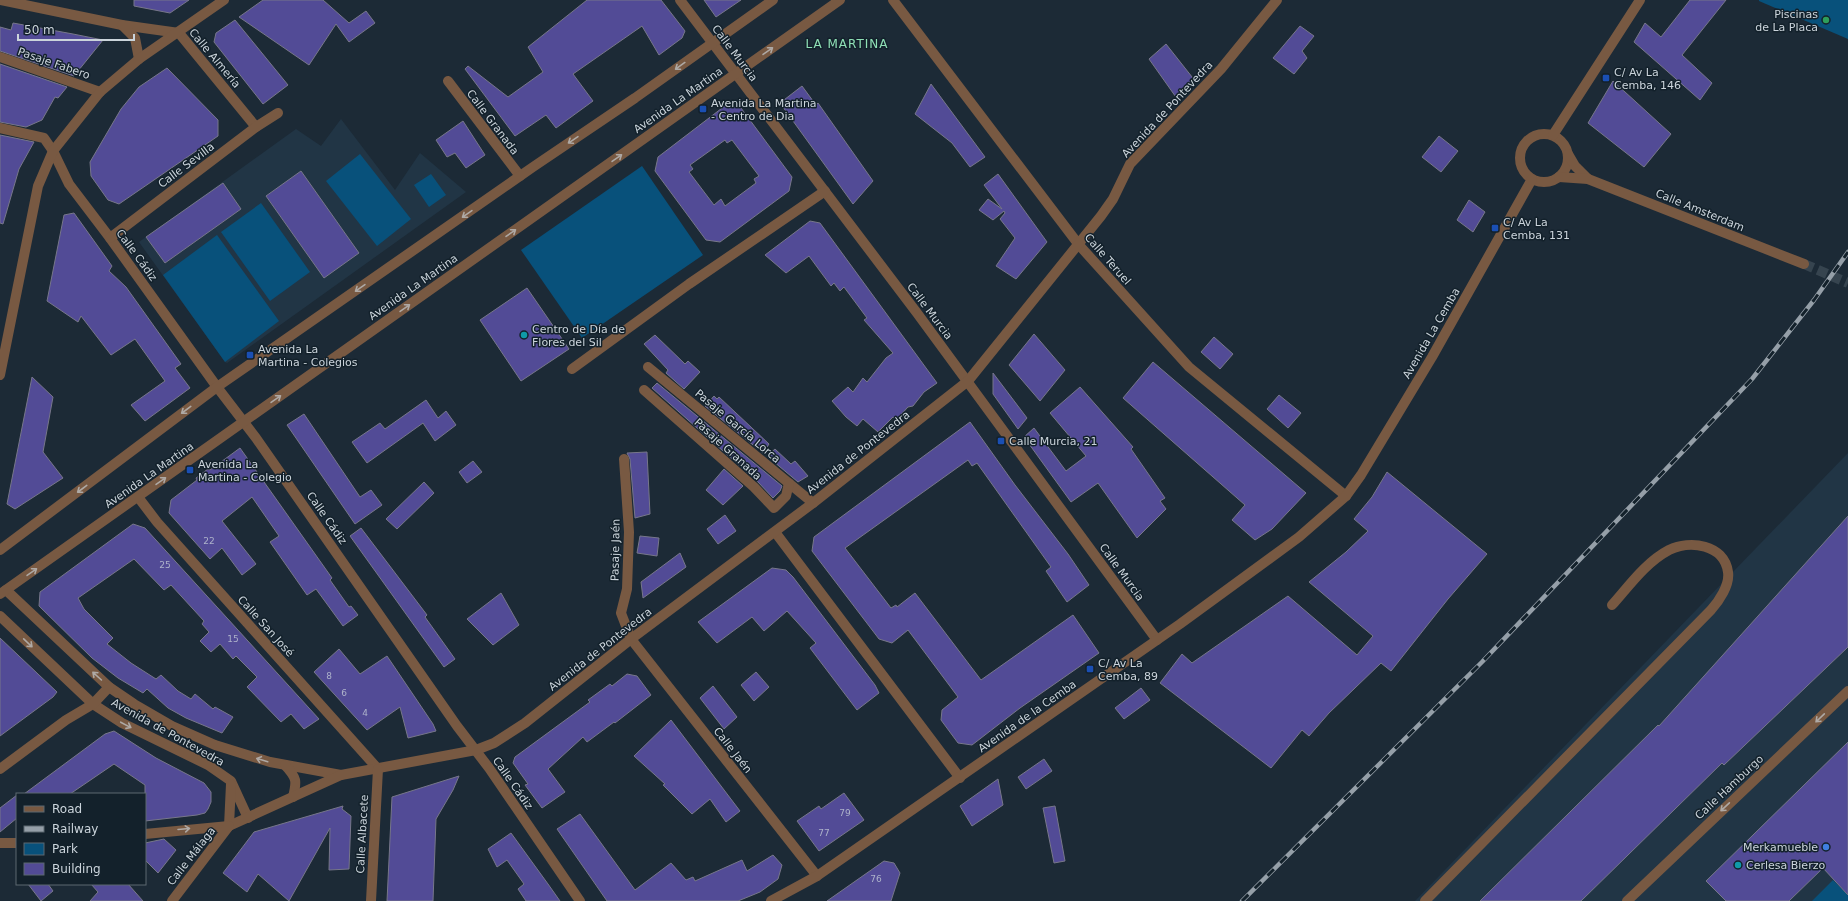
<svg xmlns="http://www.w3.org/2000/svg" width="1848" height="901" viewBox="0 0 1848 901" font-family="'DejaVu Sans',sans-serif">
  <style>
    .built { fill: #213545 }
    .green { fill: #08517b }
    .building { fill: #524b96; stroke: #77778a; fill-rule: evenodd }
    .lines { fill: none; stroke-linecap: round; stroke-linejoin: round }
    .minor-tunnel { stroke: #36444f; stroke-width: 10; stroke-dasharray: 10 5; stroke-linecap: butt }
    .minor { stroke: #785942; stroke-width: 10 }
    .rail-casing { stroke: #959fa8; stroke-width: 4.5 }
    .rail { stroke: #13212b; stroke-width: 3; stroke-dasharray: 9; stroke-linecap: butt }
    .oneway { stroke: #aea9a5 }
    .leisure-dot { fill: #2e9e5b; stroke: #13212b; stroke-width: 1.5 }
    .transit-dot { fill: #1a4fb4; stroke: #13212b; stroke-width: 1.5 }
    .culture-dot { fill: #0f9aa8; stroke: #13212b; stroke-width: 1.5 }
    .shop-dot { fill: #3f7fe0; stroke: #13212b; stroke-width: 1.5 }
    .labels { text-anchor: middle; stroke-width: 3; stroke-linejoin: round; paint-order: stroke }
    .number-label { font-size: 9px; fill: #adb2ca }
    .poi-label { font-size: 11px; fill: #cbd4db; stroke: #13212b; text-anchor: start }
    .street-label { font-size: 11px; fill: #cbd4db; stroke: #13212b }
    .neighbourhood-label { font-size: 12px; letter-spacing: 1px; fill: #8fe0b6; stroke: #13212b }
  </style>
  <rect width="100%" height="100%" fill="#1c2a36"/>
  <g class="built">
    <polygon points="341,119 395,190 420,153 466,192 227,363 225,362 139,242 296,129 321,146"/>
    <polygon points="1848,453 1848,901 1415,901"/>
  </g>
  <g class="green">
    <polygon points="1848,0 1848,39 1759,1 1759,0"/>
    <polygon points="360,154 411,219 377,246 326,181"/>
    <polygon points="642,166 703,255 582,338 521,250"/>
    <polygon points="431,174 446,195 429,207 414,185"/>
    <polygon points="261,203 310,272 270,301 221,232"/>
    <polygon points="217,235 279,321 225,362 163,275"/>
    <polygon points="1833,880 1848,895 1848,901 1812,901"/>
  </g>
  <g class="building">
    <polygon points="134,0 189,0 170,13 134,6"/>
    <polygon points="263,0 323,0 349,23 366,11 375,23 349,42 336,24 309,65 239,17"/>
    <polygon points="587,0 661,0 685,31 682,38 659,55 642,26 573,74 593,101 556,128 546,115 515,136 465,69 468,66 508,97 543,72 528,47"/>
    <polygon points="704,0 741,0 716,17"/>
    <polygon points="1690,0 1726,0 1682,55 1712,83 1700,100 1634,42 1645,23 1661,37"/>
    <polygon points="235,20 288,85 263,104 214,42 216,33"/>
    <polygon points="13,23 73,34 103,40 74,76 0,51 0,27 11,30"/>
    <polygon points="1300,26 1314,36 1302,51 1307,58 1294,74 1273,58"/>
    <polygon points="1166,44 1196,82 1178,100 1149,59"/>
    <polygon points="0,64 67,87 58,98 55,97 42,120 26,127 0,122"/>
    <polygon points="167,68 218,120 218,136 119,204 108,200 91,176 90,162 121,109 139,87"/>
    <polygon points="1613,81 1671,134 1644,167 1588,123"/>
    <polygon points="931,84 985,157 970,167 952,143 915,114"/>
    <polygon points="802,86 816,105 818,103 873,181 853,204 780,103"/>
    <path d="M726 105 741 108 792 177 789 191 720 242 706 240 655 171 658 157ZM725 140 727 143 732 140 759 176 754 179 756 183 725 206 721 199 714 205 689 172 693 169 690 165Z"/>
    <polygon points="463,121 485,155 466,168 455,153 447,157 436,140"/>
    <polygon points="0,135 34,142 19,169 3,224 0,223"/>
    <polygon points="1439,136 1458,151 1441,172 1422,157"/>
    <polygon points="301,171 359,253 324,278 266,196"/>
    <polygon points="998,174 1047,242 1016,279 996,266 1015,238 1000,219 1005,213 1004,211 993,220 979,210 988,199 1002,209 984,185"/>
    <polygon points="223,183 241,209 165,263 146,237"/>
    <polygon points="1469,200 1485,212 1473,232 1457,220"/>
    <polygon points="74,213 112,266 109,271 126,287 181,364 175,368 190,388 145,421 131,405 165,381 135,339 111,355 81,316 78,322 47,301 64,215"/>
    <polygon points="810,221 820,223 937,383 924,392 913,406 908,407 896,420 893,417 878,432 863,419 857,426 846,417 832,401 848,387 853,392 863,378 867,382 886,358 893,353 864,320 867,318 844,287 840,291 834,283 831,286 809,256 786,273 765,255"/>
    <polygon points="527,288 569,349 521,381 480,320"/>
    <polygon points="1034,334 1065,370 1040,401 1009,365"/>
    <polygon points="655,335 685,364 688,361 700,372 684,389 666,373 668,370 644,344"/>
    <polygon points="1214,337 1233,354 1220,369 1201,352"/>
    <polygon points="1153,362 1306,493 1272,529 1255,540 1232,520 1245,505 1123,398"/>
    <polygon points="993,373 1027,418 1018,429 993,394"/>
    <polygon points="32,377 53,397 43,452 63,478 15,509 7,504"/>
    <polygon points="657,383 782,486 780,491 773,498 758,482 652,388"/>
    <polygon points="1080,387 1133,447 1131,449 1165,498 1160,501 1166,509 1137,538 1098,483 1071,502 1024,437 1034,428 1066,471 1086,456 1050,413"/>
    <polygon points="1279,395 1301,413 1288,428 1267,409"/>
    <polygon points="714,396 717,399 719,397 769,444 763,453 705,406"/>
    <polygon points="426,400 438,418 446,411 456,425 435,441 423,423 367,463 352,442 380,423 385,429"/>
    <polygon points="304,414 360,497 371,490 382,505 355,524 287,425"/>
    <polygon points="970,422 1015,485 1068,554 1089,585 1067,602 1046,571 1051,567 977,463 972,466 968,460 845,548 891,608 896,605 897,607 915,593 981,680 1073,615 1099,653 1020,708 972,745 958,743 941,720 942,710 958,697 908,630 892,643 879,639 812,551 814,537"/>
    <polygon points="240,448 332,578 330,580 349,607 351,606 358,615 343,626 316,589 307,595 270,542 279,536 252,497 222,521 256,564 242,575 222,548 210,559 169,513 171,500 197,480 196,478 208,469 210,470"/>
    <polygon points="775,449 791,464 795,461 808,476 798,482 767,456"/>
    <polygon points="647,452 650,514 635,518 630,459 627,453"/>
    <polygon points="473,461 482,472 467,483 459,472"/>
    <polygon points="724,469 743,486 723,505 706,490"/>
    <polygon points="1387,472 1487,554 1448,599 1391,671 1381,663 1329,713 1309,736 1302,730 1271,768 1160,683 1182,654 1192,663 1288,596 1357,655 1373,636 1309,582 1346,552 1368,531 1354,519 1372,497"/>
    <polygon points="424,482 434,493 397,529 386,519"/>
    <polygon points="725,515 736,531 718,544 707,529"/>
    <polygon points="1848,516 1848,647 1724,765 1722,763 1581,901 1480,901 1658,725 1659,726"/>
    <polygon points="133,524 145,528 319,719 304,729 291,714 281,722 247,687 257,677 236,656 233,659 220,644 211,652 200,641 209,632 202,624 204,621 171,585 164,590 134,559 78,598 84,609 113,638 107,644 131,663 156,679 161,675 178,691 191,699 195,694 213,709 215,707 233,717 222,733 186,718 168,708 147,689 143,693 118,678 92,658 39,606 40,592"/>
    <polygon points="361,528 427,615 425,617 455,659 444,667 350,536"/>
    <polygon points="640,536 659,538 657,556 637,553"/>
    <polygon points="680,553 686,567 643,598 641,582"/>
    <polygon points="772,568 786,570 793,577 875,685 879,693 857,710 810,648 816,643 787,611 764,631 752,617 717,643 698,622"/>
    <polygon points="501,593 519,625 493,645 467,619"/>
    <polygon points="0,638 57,692 53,697 0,736"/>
    <polygon points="339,649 360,674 387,656 433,724 436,731 408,738 400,707 367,730 314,672"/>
    <polygon points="756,672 769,687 754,701 741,685"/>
    <polygon points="627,674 637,676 651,695 615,723 614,722 587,742 583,737 548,769 565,792 542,808 525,785 528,784 513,763 515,757 590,702 588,700 610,684 612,686"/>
    <polygon points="713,686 737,717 724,729 700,698"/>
    <polygon points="1141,688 1150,700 1124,719 1115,708"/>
    <polygon points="671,720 740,811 726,822 710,799 692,814 663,785 665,784 634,756"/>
    <polygon points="114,731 156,758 204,783 211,792 211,802 208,809 205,813 197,815 145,821 145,785 114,764 70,794 24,794 105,734"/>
    <polygon points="1848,742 1848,895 1823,868 1789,901 1726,901 1706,881"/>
    <polygon points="1044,759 1052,771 1026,789 1018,777"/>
    <polygon points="459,776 453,790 436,819 433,901 387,901 392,797"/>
    <polygon points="998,779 1003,805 972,826 960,806"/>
    <polygon points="844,793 864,820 819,851 797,821 819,806 821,809"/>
    <polygon points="17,795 17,818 0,832 0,808"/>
    <polygon points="343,806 342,809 351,816 349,869 329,870 330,828 289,901 258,874 247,892 223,873 254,832"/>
    <polygon points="1055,806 1065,861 1054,863 1043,808"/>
    <polygon points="580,814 635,890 671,863 686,880 693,877 695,881 742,860 747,871 773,855 782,865 778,879 760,892 738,901 607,901 557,829"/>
    <polygon points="511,833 548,884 560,901 526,901 518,889 524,884 507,860 497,867 488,849"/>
    <polygon points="164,839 176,850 158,873 145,860 145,843"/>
    <polygon points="884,861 894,863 900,873 891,901 827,901"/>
    <polygon points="28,884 48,884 53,891 41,901"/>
    <polygon points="91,884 128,884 143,901 90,901 98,892"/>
  </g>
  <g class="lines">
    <polyline class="minor-tunnel" points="1804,264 1848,283"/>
    <g class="minor">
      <polyline points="1,0 122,25 179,33 256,127"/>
      <polyline points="680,0 917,313 1157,640"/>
      <polyline points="893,0 1079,245 1189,367 1346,496"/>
      <polyline points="122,25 135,38 139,59"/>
      <polyline points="0,57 100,92"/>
      <polyline points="448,81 520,176"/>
      <polyline points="0,128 44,138 53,151 69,184 110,238 217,387 256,438 457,726 489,768 580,901"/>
      <circle cx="1544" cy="158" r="24"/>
      <polyline points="1553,135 1640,0"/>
      <polyline points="1568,154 1575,166 1588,179"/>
      <polyline points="1559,177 1588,179 1804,264"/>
      <polyline points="110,238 256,127 278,113"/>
      <polyline points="648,367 813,503"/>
      <polyline points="572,369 689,284 825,191"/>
      <polyline points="0,375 38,186 53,151 100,92 139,59 224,0"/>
      <polyline points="644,390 754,487 774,508 786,496 789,483"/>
      <polyline points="624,459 629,532 627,589 621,613 631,639 817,876"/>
      <polyline points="138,497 157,522 378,769"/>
      <polyline points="775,532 960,778"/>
      <polyline points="0,550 217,387 533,167 635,98 773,0"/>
      <polyline points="6,590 109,687 134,704 172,726 215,745 270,762 341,775"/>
      <polyline points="0,594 840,0"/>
      <polyline points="0,616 93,704 122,723 208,765 231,781 248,818"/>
      <path d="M285 765C297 778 297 781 293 797"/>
      <polyline points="0,769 66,720 93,704 109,687"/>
      <polyline points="229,826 231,784"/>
      <polyline points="145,834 229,826 341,775 476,750 494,743 525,723 631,639 813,503 968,381 1101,216 1113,199 1130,164 1221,69 1277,0"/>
      <polyline points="0,843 17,843"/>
      <polyline points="172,901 229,826"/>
      <polyline points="371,901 378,769"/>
      <polyline points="771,901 817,876 1180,624 1299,537 1346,496 1361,475 1432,357 1532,179"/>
      <path d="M1425 901 1711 610C1719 601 1730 585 1728 572 1724 544 1690 540 1669 550 1646 562 1629 586 1612 605"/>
      <polyline points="1627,901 1848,691"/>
    </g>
    <g class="rail-casing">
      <polyline id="rail" points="1242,901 1482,662 1752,379 1814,300 1848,252"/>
    </g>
    <use href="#rail" class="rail"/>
  </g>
  <defs><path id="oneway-shaft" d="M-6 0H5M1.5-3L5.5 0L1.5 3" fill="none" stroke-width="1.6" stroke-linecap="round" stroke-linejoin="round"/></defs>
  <g class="oneway">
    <use href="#oneway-shaft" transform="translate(768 51) rotate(-35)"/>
    <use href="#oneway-shaft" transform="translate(680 66) rotate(144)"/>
    <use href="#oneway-shaft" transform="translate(573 140) rotate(146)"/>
    <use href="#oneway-shaft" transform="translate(617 158) rotate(-35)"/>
    <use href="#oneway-shaft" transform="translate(467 214) rotate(145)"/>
    <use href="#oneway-shaft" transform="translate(511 233) rotate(-35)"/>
    <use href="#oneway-shaft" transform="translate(360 288) rotate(145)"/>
    <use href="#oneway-shaft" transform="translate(405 308) rotate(-35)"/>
    <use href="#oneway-shaft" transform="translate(276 399) rotate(-35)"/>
    <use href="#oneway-shaft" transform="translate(186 410) rotate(143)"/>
    <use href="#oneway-shaft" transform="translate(161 481) rotate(-35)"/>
    <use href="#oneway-shaft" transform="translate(82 489) rotate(143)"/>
    <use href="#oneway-shaft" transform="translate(32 572) rotate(-35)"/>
    <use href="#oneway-shaft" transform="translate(28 643) rotate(44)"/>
    <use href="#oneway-shaft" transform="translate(97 676) rotate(-138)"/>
    <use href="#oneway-shaft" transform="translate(1820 718) rotate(136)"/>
    <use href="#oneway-shaft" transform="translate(126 725) rotate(28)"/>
    <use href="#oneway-shaft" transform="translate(262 760) rotate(-163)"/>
    <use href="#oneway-shaft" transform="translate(1725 807) rotate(137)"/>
    <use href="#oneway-shaft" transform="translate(184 829) rotate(-5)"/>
  </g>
  <circle class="leisure-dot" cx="1826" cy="20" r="4"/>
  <g class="transit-dot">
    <rect x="1602" y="74" width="8" height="8" rx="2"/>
    <rect x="699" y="105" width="8" height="8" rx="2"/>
    <rect x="1491" y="224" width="8" height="8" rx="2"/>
    <rect x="246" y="351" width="8" height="8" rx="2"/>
    <rect x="997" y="437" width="8" height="8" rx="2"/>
    <rect x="186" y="466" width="8" height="8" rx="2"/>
    <rect x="1086" y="665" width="8" height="8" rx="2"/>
  </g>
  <g class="culture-dot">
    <circle cx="524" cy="335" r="4"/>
    <circle cx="1738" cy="865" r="4"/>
  </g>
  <circle class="shop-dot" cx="1826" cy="847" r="4"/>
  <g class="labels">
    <g class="number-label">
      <text x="209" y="544">22</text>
      <text x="165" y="568">25</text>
      <text x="233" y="642">15</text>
      <text x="329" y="679">8</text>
      <text x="344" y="696">6</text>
      <text x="365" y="716">4</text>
      <text x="845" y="816">79</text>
      <text x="824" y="836">77</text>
      <text x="876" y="882">76</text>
    </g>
    <g class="poi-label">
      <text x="1818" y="18" text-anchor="end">Piscinas<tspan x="1818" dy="13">de La Placa</tspan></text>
      <text x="1614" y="76">C/ Av La<tspan x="1614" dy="13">Cemba, 146</tspan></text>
      <text x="711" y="107">Avenida La Martina<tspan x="711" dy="13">- Centro de Dia</tspan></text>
      <text x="1503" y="226">C/ Av La<tspan x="1503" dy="13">Cemba, 131</tspan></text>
      <text x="532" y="333">Centro de Día de<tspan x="532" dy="13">Flores del Sil</tspan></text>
      <text x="258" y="353">Avenida La<tspan x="258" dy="13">Martina - Colegios</tspan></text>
      <text x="1009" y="445">Calle Murcia, 21</text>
      <text x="198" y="468">Avenida La<tspan x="198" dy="13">Martina - Colegio</tspan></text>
      <text x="1098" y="667">C/ Av La<tspan x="1098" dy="13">Cemba, 89</tspan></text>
      <text x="1818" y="851" text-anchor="end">Merkamueble</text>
      <text x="1746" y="869">Cerlesa Bierzo</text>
    </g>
    <g class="street-label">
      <text transform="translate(735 53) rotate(53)" y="4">Calle Murcia</text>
      <text transform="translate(215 58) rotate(50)" y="4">Calle Almería</text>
      <text transform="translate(54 63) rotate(19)" y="4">Pasaje Fabero</text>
      <text transform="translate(678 100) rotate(-35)" y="4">Avenida La Martina</text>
      <text transform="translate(1167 109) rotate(-47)" y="4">Avenida de Pontevedra</text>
      <text transform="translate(493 122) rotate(53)" y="4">Calle Granada</text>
      <text transform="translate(186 165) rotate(-37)" y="4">Calle Sevilla</text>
      <text transform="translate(1700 210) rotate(22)" y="4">Calle Amsterdam</text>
      <text transform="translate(137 255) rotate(54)" y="4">Calle Cádiz</text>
      <text transform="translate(1108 259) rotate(49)" y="4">Calle Teruel</text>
      <text transform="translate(413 287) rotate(-35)" y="4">Avenida La Martina</text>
      <text transform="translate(930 311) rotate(53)" y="4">Calle Murcia</text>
      <text transform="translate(1431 333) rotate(-60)" y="4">Avenida La Cemba</text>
      <text transform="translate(738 426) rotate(40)" y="4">Pasaje García Lorca</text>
      <text transform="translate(728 449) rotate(42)" y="4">Pasaje Granada</text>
      <text transform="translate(858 452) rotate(-38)" y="4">Avenida de Pontevedra</text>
      <text transform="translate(149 475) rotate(-35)" y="4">Avenida La Martina</text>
      <text transform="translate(327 518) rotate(55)" y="4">Calle Cádiz</text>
      <text transform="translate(615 550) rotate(-89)" y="4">Pasaje Jaén</text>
      <text transform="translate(1122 572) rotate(54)" y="4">Calle Murcia</text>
      <text transform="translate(266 626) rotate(48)" y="4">Calle San José</text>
      <text transform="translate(600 649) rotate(-38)" y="4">Avenida de Pontevedra</text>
      <text transform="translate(1027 716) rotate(-35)" y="4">Avenida de la Cemba</text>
      <text transform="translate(168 732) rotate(29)" y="4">Avenida de Pontevedra</text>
      <text transform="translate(733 750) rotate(52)" y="4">Calle Jaén</text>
      <text transform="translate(513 783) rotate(55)" y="4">Calle Cádiz</text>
      <text transform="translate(1729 787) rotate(-43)" y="4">Calle Hamburgo</text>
      <text transform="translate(362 834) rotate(-87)" y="4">Calle Albacete</text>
      <text transform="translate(191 856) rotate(-52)" y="4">Calle Málaga</text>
    </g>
    <g class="neighbourhood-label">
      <text x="847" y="48">LA MARTINA</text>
    </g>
  </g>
  <rect x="16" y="793" width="130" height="92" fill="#13212b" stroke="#5d6971"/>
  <rect x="24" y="806" width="20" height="6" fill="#785942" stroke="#5d6971"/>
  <text x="52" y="813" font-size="12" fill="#cbd4db">Road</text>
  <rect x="24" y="826" width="20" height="6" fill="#959fa8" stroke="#5d6971"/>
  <text x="52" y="833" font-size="12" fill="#cbd4db">Railway</text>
  <rect x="24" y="843" width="20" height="12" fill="#08517b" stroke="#5d6971"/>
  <text x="52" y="853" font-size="12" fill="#cbd4db">Park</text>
  <rect x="24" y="863" width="20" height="12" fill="#524b96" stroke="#5d6971"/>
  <text x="52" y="873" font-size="12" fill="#cbd4db">Building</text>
  <path d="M18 34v6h116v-6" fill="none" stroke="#cbd4db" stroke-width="2"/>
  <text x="24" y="34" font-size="12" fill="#cbd4db" stroke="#13212b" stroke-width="3" paint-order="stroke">50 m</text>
</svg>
